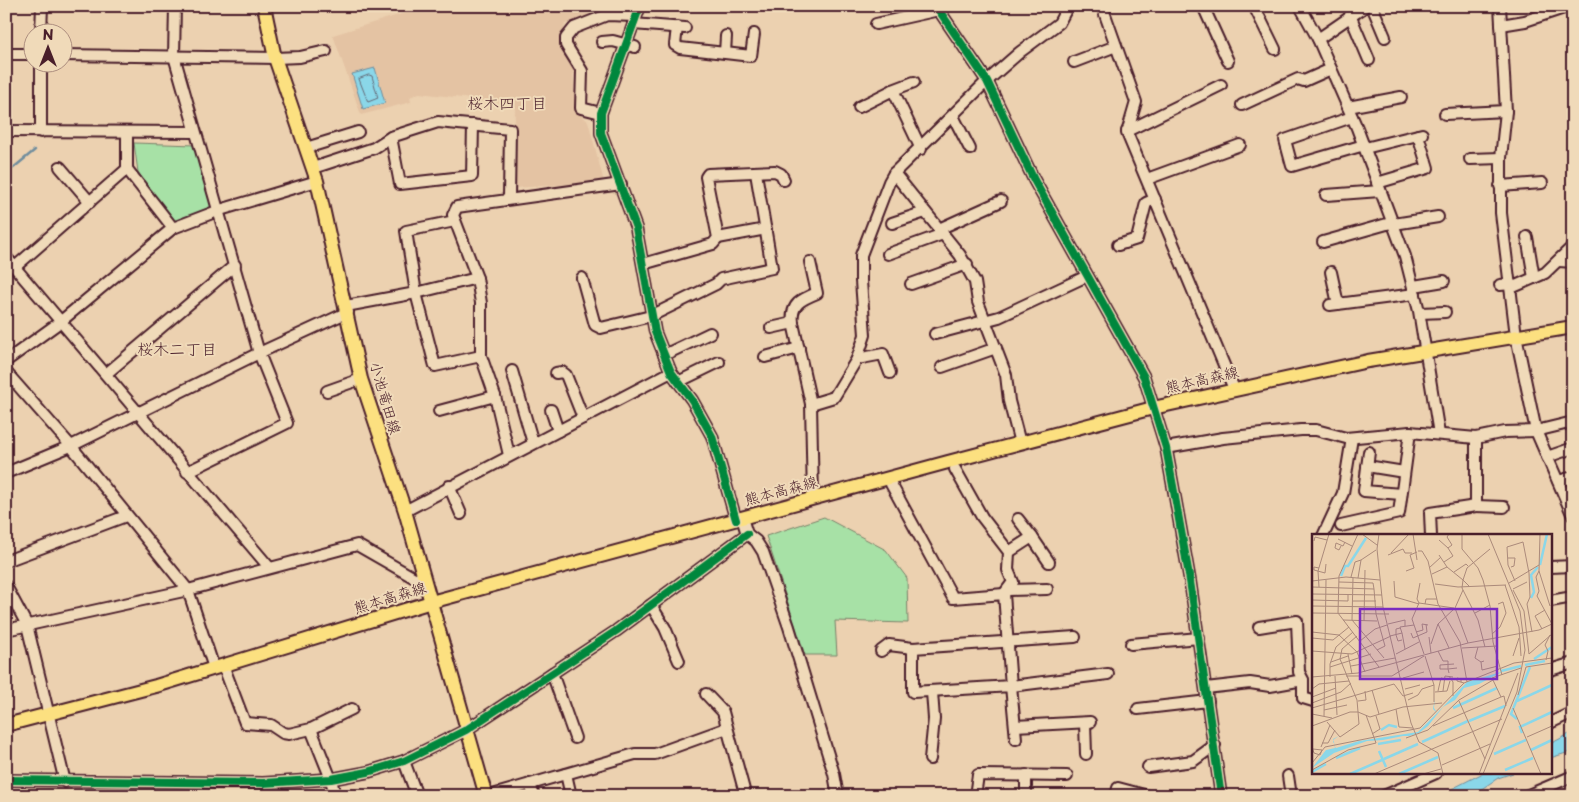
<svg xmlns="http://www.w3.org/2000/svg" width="1579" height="802" viewBox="0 0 1579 802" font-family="'Playpen Sans','Klee One',sans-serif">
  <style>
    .built { fill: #e4c3a3 }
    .green { fill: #a7e1a6; stroke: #788068 }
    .water { fill: #8ad7e9; stroke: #708d9d }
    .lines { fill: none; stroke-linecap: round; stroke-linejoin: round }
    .shore { stroke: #646977; stroke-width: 1 }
    .stream { stroke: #708d9d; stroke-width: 2.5 }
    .minor-casing { stroke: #4a1f2b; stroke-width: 14 }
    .major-casing { stroke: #4a1f2b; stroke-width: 16 }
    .minor { stroke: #f0dab9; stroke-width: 10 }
    .major { stroke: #fce080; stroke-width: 12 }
    .cycleway-casing { stroke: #f0dab9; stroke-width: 11 }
    .cycleway { stroke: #00873e; stroke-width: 8 }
    .labels { text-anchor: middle; stroke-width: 4; stroke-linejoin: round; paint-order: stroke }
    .street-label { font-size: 15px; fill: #4a1f2b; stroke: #f0dab9 }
    .neighbourhood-label { font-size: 16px; fill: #4a1f2b; stroke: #f0dab9 }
    .inset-river { fill: none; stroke: #8ad7e9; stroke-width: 2.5 }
    .inset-road { fill: none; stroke: #ab8a7b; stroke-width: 1 }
    .view { fill: #7b2cbf; fill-opacity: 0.15; stroke: #7b2cbf; stroke-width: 2.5 }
    .inset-edge { fill: none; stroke: #4a1f2b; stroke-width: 2.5 }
  </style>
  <rect width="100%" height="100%" fill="#ecd1b0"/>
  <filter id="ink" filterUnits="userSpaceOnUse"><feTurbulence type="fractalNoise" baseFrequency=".02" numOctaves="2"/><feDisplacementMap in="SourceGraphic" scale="10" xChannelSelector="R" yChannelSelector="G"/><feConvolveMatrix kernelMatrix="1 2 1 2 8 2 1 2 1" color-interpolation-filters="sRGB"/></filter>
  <g filter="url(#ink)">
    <polygon class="built" points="404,6 630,6 628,9 601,10 565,24 560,44 573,70 575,111 588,121 604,182 514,188 515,104 419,93 410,97 411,102 361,115 333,35 405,13"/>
    <g class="green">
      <polygon points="134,143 195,145 215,208 172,223 138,172"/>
      <polygon points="824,517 886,550 907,578 908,623 835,621 837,655 805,655 766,536"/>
    </g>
    <g class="water">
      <polygon points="375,68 385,103 363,109 352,74"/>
      <polygon points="1573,732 1573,751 1550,758 1550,744"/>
      <polygon points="1483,773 1513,773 1498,778 1471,796 1438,796"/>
    </g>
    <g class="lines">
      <polygon class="shore" points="369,75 372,76 378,98 368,102 359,79"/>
      <polyline class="stream" points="6,174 35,150"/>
      <g class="minor-casing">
        <g id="minor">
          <polyline points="175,6 174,56 259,353 287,423 187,472"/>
          <polyline points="640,6 601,113 601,133 636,228 655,332 671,372 692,400 712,436 736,520"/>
          <polyline points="936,6 987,81 1034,180 1144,377 1166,448 1173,486 1190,581 1221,796"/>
          <polyline points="1102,6 1136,102 1127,133 1234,389"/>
          <polyline points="1203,6 1228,61"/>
          <polyline points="1254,6 1275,49"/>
          <polyline points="1300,6 1318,39 1357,128 1405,256 1419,311 1439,434"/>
          <polyline points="1372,6 1385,37"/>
          <polyline points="1500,6 1506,111 1501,158 1501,213 1516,336 1536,431 1573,516"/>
          <polyline points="1350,15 1369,60"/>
          <polyline points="633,24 685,28"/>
          <polyline points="876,24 939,10"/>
          <polyline points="1501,25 1525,21 1567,7"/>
          <polyline points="677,27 675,45 680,48 725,53 726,36"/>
          <polyline points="41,32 42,6"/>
          <polyline points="1318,39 1366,6"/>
          <polyline points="602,42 613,41 635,47"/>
          <polyline points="725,53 751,56 754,34"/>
          <polyline points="6,54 32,54"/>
          <polyline points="62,55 275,58 300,57 326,51"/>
          <polyline points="41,62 41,132"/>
          <polyline points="1074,62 1116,46"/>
          <polyline points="893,90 914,82"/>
          <polyline points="1242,105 1298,79 1304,81 1331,69"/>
          <polyline points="859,107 893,90 921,149"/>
          <polyline points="1348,107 1401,97"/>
          <polyline points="601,113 581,108 582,71 566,45 566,38 574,28 607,15 635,16"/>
          <polyline points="1445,114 1506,111"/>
          <polyline points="953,116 970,149"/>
          <polyline points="1352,117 1285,140 1292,166 1364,145"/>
          <polyline points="6,131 195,132"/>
          <polyline points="1127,131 1221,85"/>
          <polyline points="127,132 127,169 173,228"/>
          <polyline points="391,137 400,184 472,176 473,125"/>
          <polyline points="306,148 358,132"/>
          <polyline points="1365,148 1418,135"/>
          <polyline points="1470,159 1501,158"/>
          <polyline points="60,167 90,202"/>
          <polyline points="313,168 374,148 391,137 438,122 510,129 509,198"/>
          <polyline points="894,173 960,255 975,282 978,302 1006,375 1009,401 1020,443"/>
          <polyline points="1147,179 1240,145"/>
          <polyline points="1377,183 1428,168 1418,135 1422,134"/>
          <polyline points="1500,186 1542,183"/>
          <polyline points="1326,195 1380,191"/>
          <polyline points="455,221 406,231 416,293 435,366 481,356"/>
          <polyline points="892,223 925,212"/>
          <polyline points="1394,224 1438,217"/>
          <polyline points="939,229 1001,201"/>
          <polyline points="1527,237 1534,278"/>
          <polyline points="718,238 766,229"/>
          <polyline points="1323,242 1394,222"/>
          <polyline points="1118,245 1137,239 1146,203 1155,199"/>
          <polyline points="888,254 943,234"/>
          <polyline points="6,257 269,567"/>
          <polyline points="1559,261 1573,262"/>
          <polyline points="643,264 713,244 718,238 706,177 708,174 775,171 781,174 784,180"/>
          <polyline points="15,267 127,169"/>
          <polyline points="1331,272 1338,304"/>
          <polyline points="477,278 481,303 481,356 495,396 509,455"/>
          <polyline points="582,278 595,325 601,328 651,316 716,284 721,279 772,268 756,173"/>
          <polyline points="911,284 967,264"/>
          <polyline points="1500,285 1511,284"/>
          <polyline points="1414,286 1444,281"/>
          <polyline points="1511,288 1545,273 1573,246"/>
          <polyline points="1330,305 1415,294"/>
          <polyline points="346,306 416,293 477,278 453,215 457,207 621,184"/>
          <polyline points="1420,313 1445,312"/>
          <polyline points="793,323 811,404 813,499"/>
          <path d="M771 328 793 323C790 304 802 299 817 293L810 262"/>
          <polyline points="935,334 999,317 1087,276"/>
          <polyline points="664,355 710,333"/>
          <polyline points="765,357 799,348"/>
          <polyline points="857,359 883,354 890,373"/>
          <polyline points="6,361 60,322 173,228 220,210 317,181"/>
          <polyline points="942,367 996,348"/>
          <polyline points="512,371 533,443"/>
          <polyline points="6,372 71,446 188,590 214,668"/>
          <polyline points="556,373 562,372 566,375 583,418"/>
          <polyline points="106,374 235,265"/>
          <polyline points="678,382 719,362"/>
          <polyline points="327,391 361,379"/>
          <polyline points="811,404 834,397 857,359 865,335 861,281 861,255 889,182 894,173 987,81 1020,52 1059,23 1068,6"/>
          <polyline points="551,410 558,431"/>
          <polyline points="439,411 495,396"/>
          <polyline points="1166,448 1223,438 1301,430 1316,430 1346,438 1410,432 1476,438 1505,432 1536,431 1573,422"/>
          <polyline points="1369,452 1364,491 1401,494"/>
          <polyline points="1547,457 1573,448"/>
          <polyline points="1367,466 1404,472"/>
          <polyline points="955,469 982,517 1009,552 1008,570 1013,582 1004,594"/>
          <polyline points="6,473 71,446 259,353 348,312"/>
          <polyline points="1558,481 1573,477"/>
          <polyline points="891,484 953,598 1004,594 1011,686 1108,674"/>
          <polyline points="449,486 461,514"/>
          <polyline points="1476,506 1504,507"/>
          <polyline points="405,511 671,372"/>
          <polyline points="742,518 747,534 756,541 763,552 789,627 834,774 838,796"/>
          <polyline points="1341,526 1399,513 1410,432"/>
          <polyline points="1323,536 1343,493 1352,438"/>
          <polyline points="1431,536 1430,513 1476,506 1476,438"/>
          <polyline points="1032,537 1049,562"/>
          <polyline points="1009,552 1032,537 1018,519"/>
          <polyline points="6,561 126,516"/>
          <polyline points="1550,567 1573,566"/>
          <polyline points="6,586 27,625 65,782"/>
          <polyline points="1009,590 1047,589"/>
          <polyline points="1550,601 1573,597"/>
          <polyline points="651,605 665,628 679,661"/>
          <polyline points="1259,627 1297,621 1299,672 1303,680 1303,698 1313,701"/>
          <polyline points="6,630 188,590 357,545 425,584"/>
          <polyline points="1131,644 1199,638"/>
          <polyline points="881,651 889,645 913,648"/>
          <polyline points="223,665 245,723 271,725 283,733 289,734 311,729 352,709"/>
          <polyline points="1550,670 1573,663"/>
          <polyline points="552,673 575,738"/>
          <polyline points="1206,688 1250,683 1270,686 1303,680"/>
          <polyline points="706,694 723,712 744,790"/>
          <polyline points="1138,709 1208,701"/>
          <polyline points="1085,723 1086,754"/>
          <polyline points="1550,723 1573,712"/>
          <polyline points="1015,726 1090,722"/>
          <polyline points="311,729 331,779 335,796"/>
          <polyline points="1016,739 1011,686 913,692 913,648 1075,637"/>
          <polyline points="930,759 934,719 932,692"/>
          <polyline points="404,761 417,796"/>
          <polyline points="1148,767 1193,761 1215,745"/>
          <polyline points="566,774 571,796"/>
          <polyline points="1026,775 1026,796"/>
          <polyline points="1288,776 1291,796"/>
          <polyline points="6,780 263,783 331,779 368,772 404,761 466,730 616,631 747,534"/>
          <polyline points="530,784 534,796"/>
          <polyline points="489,796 635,754 655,754 727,728"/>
          <polyline points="975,796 978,775 1067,776"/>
          <polyline points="1116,796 1118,788 1148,796"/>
          <polyline points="1384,796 1436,773"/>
          <polyline points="1526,796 1573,776"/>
        </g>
      </g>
      <g class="major-casing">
        <g id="major">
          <polyline points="264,6 275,58 317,181 361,379 405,511 486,796"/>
          <polyline points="6,725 156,686 431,602 948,462 1153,408 1368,361 1573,327"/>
        </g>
      </g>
      <use href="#minor" class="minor"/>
      <use href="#major" class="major"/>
      <g class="cycleway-casing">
        <g id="cycleway">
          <polyline points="640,6 601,113 601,133 636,228 655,332 671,372 692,400 712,436 736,520"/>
          <polyline points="936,6 987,81 1034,180 1144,377 1166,448 1173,486 1190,581 1221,796"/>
          <polyline points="6,780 263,783 331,779 368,772 404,761 466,730 616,631 747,534"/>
        </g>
      </g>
      <use href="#cycleway" class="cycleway"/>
    </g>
  </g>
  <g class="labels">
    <g class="street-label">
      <text transform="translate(1202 380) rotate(-13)" y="5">熊本高森線</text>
      <text transform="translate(385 398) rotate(74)" y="5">小池竜田線</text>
      <text transform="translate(781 491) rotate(-15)" y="5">熊本高森線</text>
      <text transform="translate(390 598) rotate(-17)" y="5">熊本高森線</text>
    </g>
    <g class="neighbourhood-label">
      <text x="507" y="109">桜木四丁目</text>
      <text x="177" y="355">桜木二丁目</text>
    </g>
  </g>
  <g transform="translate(1312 534)">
    <rect width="240" height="240" fill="#ecd1b0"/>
    <path d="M192 137 167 150 152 154 143 166 131 173 116 192 107 199 97 202H91L71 206 55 207 22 219 0 234 14 216 23 214 22 209 21 208V205L27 202 21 206 22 208 23 213 24 214 47 207 106 198 125 179 121 175 123 164 122 174 125 179 155 148Z" fill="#8ad7e9"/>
    <path class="inset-river" d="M228 31 235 0M29 42 33 32H36L54 4M219 64 222 58 219 41 226 33M222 125 240 113M213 131 233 127M189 137 209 132M205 167 240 151M141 174 185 154M205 185 199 180 218 133M157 187 193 172M69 196 77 191 85 193M210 199 208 193 240 178M110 208 156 187M66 210 89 206M219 216 240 206M67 217 74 233M182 220 214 206M24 224 48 214M72 225 106 210M193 236 221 224M0 238 14 230M38 240 70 226M87 240 126 223"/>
    <path class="inset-road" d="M50 0 65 11M67 0 65 15 71 73 99 189 107 208 126 219 131 240M101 0 105 26M150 0V15L166 34 171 46 178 72 181 108 190 141M228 0 227 37 238 72M26 5 40 12M127 6 136 14 140 11 135 3 137 0M2 7 3 3 15 6M29 12 27 16 23 14 24 9 31 12 33 8M106 17H110L116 27 126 70 148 108 155 148M79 19 97 0M76 21 91 15 93 19H100M127 21 135 33 151 46 150 54 166 86 173 113M196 24H203L202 32 199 33M132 28 141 22 136 14M7 34 2 33V36L13 39 14 30M117 34 129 23M94 37 102 34 98 21 105 18M227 37 224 43 227 57 225 62 240 90M142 38 154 30 156 32M120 40 135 33M39 43 43 28 49 26M41 44 40 86 72 124M46 44 49 26 64 16M0 47 34 43 68 46M82 47 83 63 107 70M203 47 196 31 195 13 211 8 217 39 218 63 215 70 220 98M27 48 61 49 62 55M108 49 105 65 107 69 100 85 112 120M197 49 227 31M123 50 146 53 194 51M193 51 207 93 209 122M157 52 151 46 155 34 178 15M0 53 62 55 64 80 73 112 65 116M7 53 6 37 17 0M201 55 215 48M151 56 143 74 156 109M201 56 212 77 217 120 240 100M0 60 70 61M0 66 36 67V61M40 67H64M107 69 142 74M113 70 114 65H125M0 72 71 73M0 79 77 80M26 79 27 42 46 0M26 79 67 133M163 79 178 71M31 86 65 87M52 87 53 36M76 90 93 86V92M126 90 137 114M88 94 84 95V101L86 107 90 106M230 95 223 82 233 76M0 98 27 101 45 118 53 138M104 98 111 96 110 90 116 91M90 99 93 115M99 99 101 104 115 98 114 90M180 100 188 93 194 79 191 68 186 70M78 102 90 99 88 93 102 91M117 103 119 119M0 104 21 106 37 93M48 107 63 95 75 91M119 110 126 90 143 74M166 113 163 124 169 128M150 114 185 112M0 117 40 120 79 102M126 117 131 127H136V135L145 134M36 120 40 140M84 120 107 108M113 122 122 151V168M201 122 207 104M234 126 236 117 233 111 238 101M172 127 169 128 170 136 186 132M19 128 36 122M39 132 83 124M18 133 59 120M214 133 240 129M137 139 136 135H128V131L142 130M23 142 25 181M34 142H80L112 122M137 142 141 148V162M0 143 46 139 156 109 227 96 240 90M18 143V130L24 113 41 98M91 144 112 138M149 148V145L145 144V147L152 149M0 155 7 150 37 147M93 155 108 151M60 156 67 180M126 157 129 144 133 145M131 157 133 142 141 143M123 158 135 157 138 147M206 161 214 133M0 163 24 154M96 166 106 161 110 155 122 151M46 167 54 166 53 157M147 167 173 225M0 169 29 158 39 149M194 172 192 162 189 163 180 144 209 134M0 174 82 150 91 162 101 159M201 174 229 240M84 175 87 193 101 194M12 176 35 171M0 180 20 184M12 182 14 46M15 188 28 203 47 190 45 166 28 125 30 115 45 102M0 192 38 178H46L58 183 91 173 130 169M121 192 189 163M60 200 68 195 64 182M215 203 240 192M94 204 116 196 147 166 181 146M10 209H16L23 196M0 213 2 219 8 221 10 216 1 215M9 213 18 191M0 229 13 213 108 194 152 149 202 129 240 124M130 231 178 210M0 236 36 216 64 209 54 181M62 240 190 185M111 240 129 235M167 240 206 139M171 240 205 158 213 116 208 77 176 0"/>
    <path class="view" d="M48 75H185V145H48Z"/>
    <rect width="240" height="240" class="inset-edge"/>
  </g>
  <rect width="1579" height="802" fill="none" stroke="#f0dab9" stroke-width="25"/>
  <rect x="12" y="12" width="1554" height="777" fill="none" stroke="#4a1f2b" stroke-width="2" filter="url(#ink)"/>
  <g transform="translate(48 48)"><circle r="24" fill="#f0dab9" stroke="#ae8f80"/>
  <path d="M0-4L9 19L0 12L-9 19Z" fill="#4a1f2b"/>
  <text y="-8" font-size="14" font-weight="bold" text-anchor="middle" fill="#4a1f2b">N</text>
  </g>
</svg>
